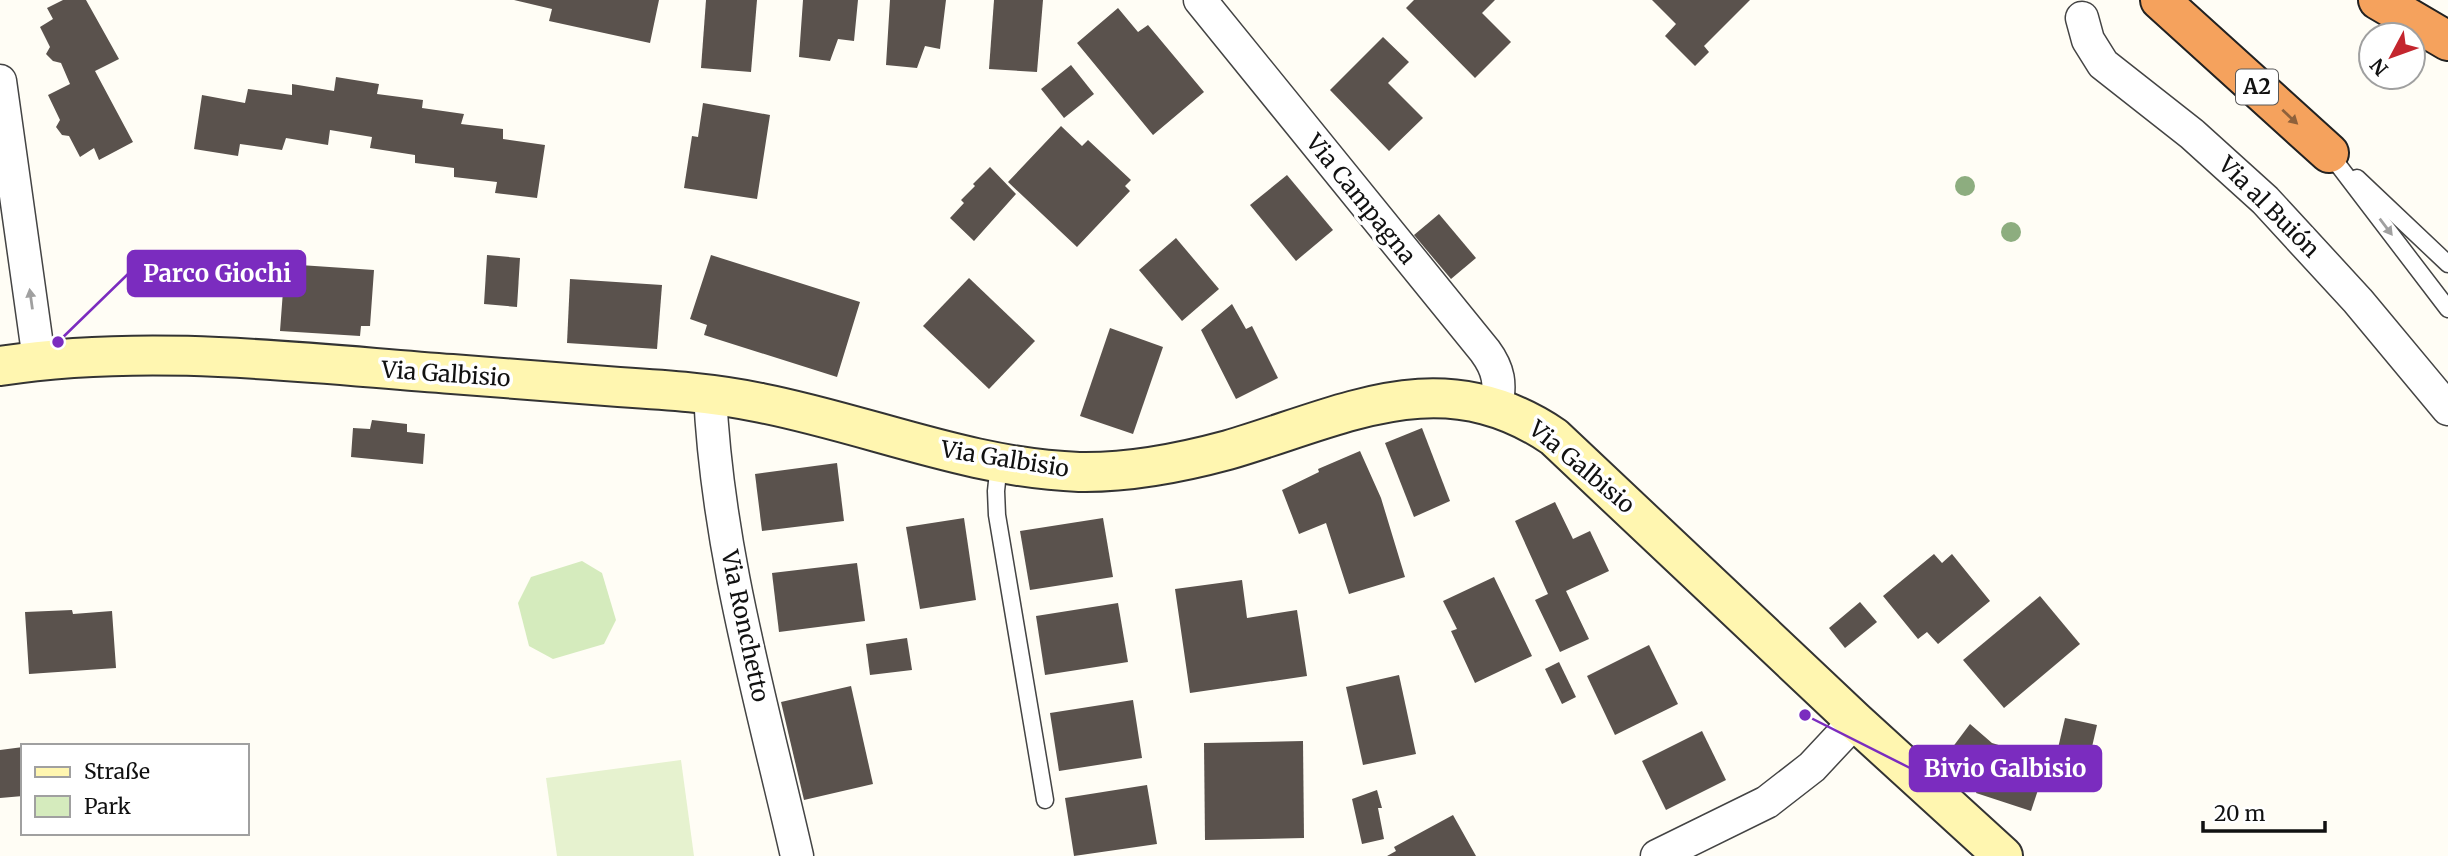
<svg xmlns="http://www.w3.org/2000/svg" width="2448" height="856" viewBox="0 0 2448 856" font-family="Merriweather,serif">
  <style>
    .green { fill: #d5ebbd }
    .pitch { fill: #e6f2cf }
    .building { fill: #5a524d }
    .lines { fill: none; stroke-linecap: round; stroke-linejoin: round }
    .lane-casing { stroke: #444; stroke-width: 19 }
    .street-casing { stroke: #444; stroke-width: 35 }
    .secondary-casing { stroke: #333; stroke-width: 42 }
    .highway-casing { stroke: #222; stroke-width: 42 }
    .lane { stroke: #fff; stroke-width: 16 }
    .street { stroke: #fff; stroke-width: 32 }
    .secondary { stroke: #fff6b0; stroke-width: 38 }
    .highway { stroke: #f5a25d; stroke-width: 38 }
    .tree { fill: #8dad7f }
    .oneway { fill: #8e613b }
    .oneway2 { fill: #a0a0a0 }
    .labels { text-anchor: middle; stroke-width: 7; stroke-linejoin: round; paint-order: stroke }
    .shield { fill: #fff; stroke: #585858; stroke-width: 2 }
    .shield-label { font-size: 21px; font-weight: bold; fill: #111 }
    .street-label { font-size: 23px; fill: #111; stroke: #fff }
    .leader { fill: none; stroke: #7b2cbf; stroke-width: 2.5 }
    .callout-dot { fill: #7b2cbf; stroke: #fff; stroke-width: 2.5 }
    .callout { fill: #7b2cbf; stroke: #7b2cbf; stroke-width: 2.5 }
    .callout-label { font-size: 24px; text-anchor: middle; font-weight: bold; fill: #fff }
  </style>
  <rect width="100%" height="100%" fill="#fffdf5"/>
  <polygon class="green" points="582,561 602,573 616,620 604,644 553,659 529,646 518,603 531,577"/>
  <polygon class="pitch" points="681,760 694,856 557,856 546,778"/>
  <g class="building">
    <polygon points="63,0 86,0 119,59 95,71 133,142 99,160 94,148 80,157 69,136 62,135 56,127 60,120 48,95 70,84 61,63 53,61 46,54 50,47 40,27 53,19 47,8"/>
    <polygon points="514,0 659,0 650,43 549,21 552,9"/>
    <polygon points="706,0 757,0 751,72 701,68"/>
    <polygon points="803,0 858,0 854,41 838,39 830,61 799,57"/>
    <polygon points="890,0 946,0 940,49 925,46 917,68 886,65"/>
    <polygon points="994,0 1043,0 1037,72 989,69"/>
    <polygon points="1414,0 1495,0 1482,13 1511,42 1475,78 1406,8"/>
    <polygon points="1652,0 1750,0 1704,46 1709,52 1695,66 1665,36 1676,24"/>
    <polygon points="1118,8 1138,32 1148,25 1204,92 1153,135 1077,43"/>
    <polygon points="1383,37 1409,62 1388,83 1423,118 1389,151 1330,90"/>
    <polygon points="1071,65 1094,94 1064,118 1041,89"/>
    <polygon points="336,77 379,84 377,94 423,100 422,108 464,114 461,124 503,129 503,139 545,145 537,198 495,193 497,182 454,177 454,168 415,163 415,155 370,148 372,137 330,130 328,145 286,138 282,150 240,144 238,156 194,149 202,95 245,103 248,89 292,95 292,84 334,91"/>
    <polygon points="703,103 770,115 757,199 684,188 692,136 698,137"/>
    <polygon points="1061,126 1082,146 1088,140 1131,180 1125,186 1130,191 1077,247 1008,182"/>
    <polygon points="990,167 1016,194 974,241 950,218 964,203 961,200 975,186 973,184"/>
    <polygon points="1287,175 1333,230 1296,261 1250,205"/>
    <polygon points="1439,214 1476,258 1451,279 1414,235"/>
    <polygon points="1176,238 1219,289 1182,321 1139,270"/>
    <polygon points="487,255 520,258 517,307 484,304"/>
    <polygon points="711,255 860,302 837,377 704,335 707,325 690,319"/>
    <polygon points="285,264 374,270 370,326 361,326 360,336 280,331"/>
    <polygon points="969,278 1035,341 989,389 923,326"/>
    <polygon points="570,279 662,285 657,349 567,343"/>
    <polygon points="1232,304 1246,329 1252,326 1278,378 1236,399 1201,330"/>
    <polygon points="1110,328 1163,347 1133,434 1080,416"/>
    <polygon points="372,420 407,424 407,432 425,434 423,464 351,457 353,428 370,429"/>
    <polygon points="1422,428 1450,501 1414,517 1385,443"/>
    <polygon points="1360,451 1381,498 1405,577 1349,594 1326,523 1299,534 1282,490 1319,472 1318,469"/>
    <polygon points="837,463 844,521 762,531 755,474"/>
    <polygon points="1555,502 1573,539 1590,531 1609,571 1566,591 1589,639 1560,652 1535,600 1548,594 1515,521"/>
    <polygon points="964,518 976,600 920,609 906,527"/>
    <polygon points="1103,518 1113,577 1030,590 1020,531"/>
    <polygon points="1934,554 1942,563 1952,554 1990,601 1938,644 1927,632 1918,639 1883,596"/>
    <polygon points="857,563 865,621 779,632 772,573"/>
    <polygon points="1494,577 1532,656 1475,683 1451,631 1457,629 1443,601"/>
    <polygon points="1242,580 1247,618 1297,610 1307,676 1190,693 1175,589"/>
    <polygon points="2040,596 2080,644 2004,708 1963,660"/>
    <polygon points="1860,602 1877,622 1845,648 1829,628"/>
    <polygon points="1118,603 1128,662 1045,675 1036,616"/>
    <polygon points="72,610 73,614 112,611 116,668 29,674 25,612"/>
    <polygon points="907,638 912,670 870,675 866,644"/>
    <polygon points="1649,645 1678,704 1615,735 1587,676"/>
    <polygon points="1559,662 1576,697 1562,704 1545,669"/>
    <polygon points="1399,675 1416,754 1363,765 1346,687"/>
    <polygon points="851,686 873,784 804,800 781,702"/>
    <polygon points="1133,700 1142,758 1059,771 1050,713"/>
    <polygon points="2065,718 2097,725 2084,782 2052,774"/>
    <polygon points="1970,724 1992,743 2048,760 2031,811 1976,793 1981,779 1949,752"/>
    <polygon points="1702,731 1726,780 1666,810 1642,761"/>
    <polygon points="1303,741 1304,838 1205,840 1204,743"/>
    <polygon points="23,747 23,796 0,798 0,750"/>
    <polygon points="1147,785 1157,844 1074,856 1065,798"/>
    <polygon points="1377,790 1382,808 1378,808 1384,839 1362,844 1352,799"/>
    <polygon points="1453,815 1476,856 1387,856 1396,851 1394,847"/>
  </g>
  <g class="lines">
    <g class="lane-casing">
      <g id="lane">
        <polyline points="2329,153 2448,309"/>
        <polyline points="2357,178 2448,264"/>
        <polyline points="999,463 996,491 997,515 1045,800"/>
      </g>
    </g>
    <g class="street-casing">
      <g id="street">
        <path d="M1200 0 1485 351C1499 370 1501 384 1496 407"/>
        <polyline points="2082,18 2088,40 2103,64 2192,134 2265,200 2358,301 2448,409"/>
        <polyline points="0,81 39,360"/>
        <path d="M710 393C717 550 762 703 797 856"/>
        <polyline points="1657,856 1767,802 1812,767 1855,721"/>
      </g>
    </g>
    <g class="secondary-casing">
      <path id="secondary" d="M0 366C150 343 302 363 452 374 508 378 563 383 619 387 667 390 714 393 761 403 868 424 969 468 1079 472 1129 473 1180 463 1228 450 1344 416 1441 360 1554 437L1855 721 2003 856"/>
    </g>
    <g class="highway-casing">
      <g id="highway">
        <polyline points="2160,0 2329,153"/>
        <polyline points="2378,0 2448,41"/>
      </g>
    </g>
    <use href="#lane" class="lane"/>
    <use href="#street" class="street"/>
    <use href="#secondary" class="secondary"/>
    <use href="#highway" class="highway"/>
  </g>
  <g class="tree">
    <circle cx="1965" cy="186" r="10"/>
    <circle cx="2011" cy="232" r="10"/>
  </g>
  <defs><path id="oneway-solid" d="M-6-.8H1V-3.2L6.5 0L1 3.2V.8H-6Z" transform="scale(1.75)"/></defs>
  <use class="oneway" href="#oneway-solid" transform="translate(2290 117) rotate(43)"/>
  <g class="oneway2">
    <use href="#oneway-solid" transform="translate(2386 227) rotate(53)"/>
    <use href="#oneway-solid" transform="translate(31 299) rotate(-98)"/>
  </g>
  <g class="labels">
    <rect class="shield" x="2236" y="69.5" width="42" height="35" rx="5"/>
    <g class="shield-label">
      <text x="2257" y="94">A2</text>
    </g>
    <g class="street-label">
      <text transform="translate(1361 199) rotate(51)" y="8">Via Campagna</text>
      <text transform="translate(2269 207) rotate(45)" y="8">Via al Buión</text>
      <text transform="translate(446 374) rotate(4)" y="8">Via Galbisio</text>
      <text transform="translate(1005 459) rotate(9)" y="8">Via Galbisio</text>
      <text transform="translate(1582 467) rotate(40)" y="8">Via Galbisio</text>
      <text transform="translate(745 626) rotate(78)" y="8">Via Ronchetto</text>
    </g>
  </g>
  <path class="leader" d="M58 342L128 274M1805 715L1910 768"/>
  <g class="callout-dot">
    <circle cx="58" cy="342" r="7"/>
    <circle cx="1805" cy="715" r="7"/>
  </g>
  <g class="callout">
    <rect x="128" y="251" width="177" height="45" rx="7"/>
    <rect x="1910" y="746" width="191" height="45" rx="7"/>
  </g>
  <g class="callout-label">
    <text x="217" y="282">Parco Giochi</text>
    <text x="2005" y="777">Bivio Galbisio</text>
  </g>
  <rect x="21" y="744" width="228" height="91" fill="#ffffff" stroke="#a0a0a0" stroke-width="2"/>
  <rect x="35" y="767" width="35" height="10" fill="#fff6b0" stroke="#a0a0a0" stroke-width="2"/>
  <text x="84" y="779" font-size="21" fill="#111111">Straße</text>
  <rect x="35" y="796" width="35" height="21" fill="#d5ebbd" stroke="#a0a0a0" stroke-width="2"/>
  <text x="84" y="814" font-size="21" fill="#111111">Park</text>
  <g transform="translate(2392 56) rotate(229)"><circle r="33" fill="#ffffff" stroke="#a0a0a0" stroke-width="2"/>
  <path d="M0-5L12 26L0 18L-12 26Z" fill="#c4262e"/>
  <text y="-10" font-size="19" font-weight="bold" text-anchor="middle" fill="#111111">N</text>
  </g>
  <path d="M2203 821v10h122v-10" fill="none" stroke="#111111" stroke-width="3.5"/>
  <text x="2214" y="821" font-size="21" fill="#111111" stroke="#ffffff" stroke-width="5" paint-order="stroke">20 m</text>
</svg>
